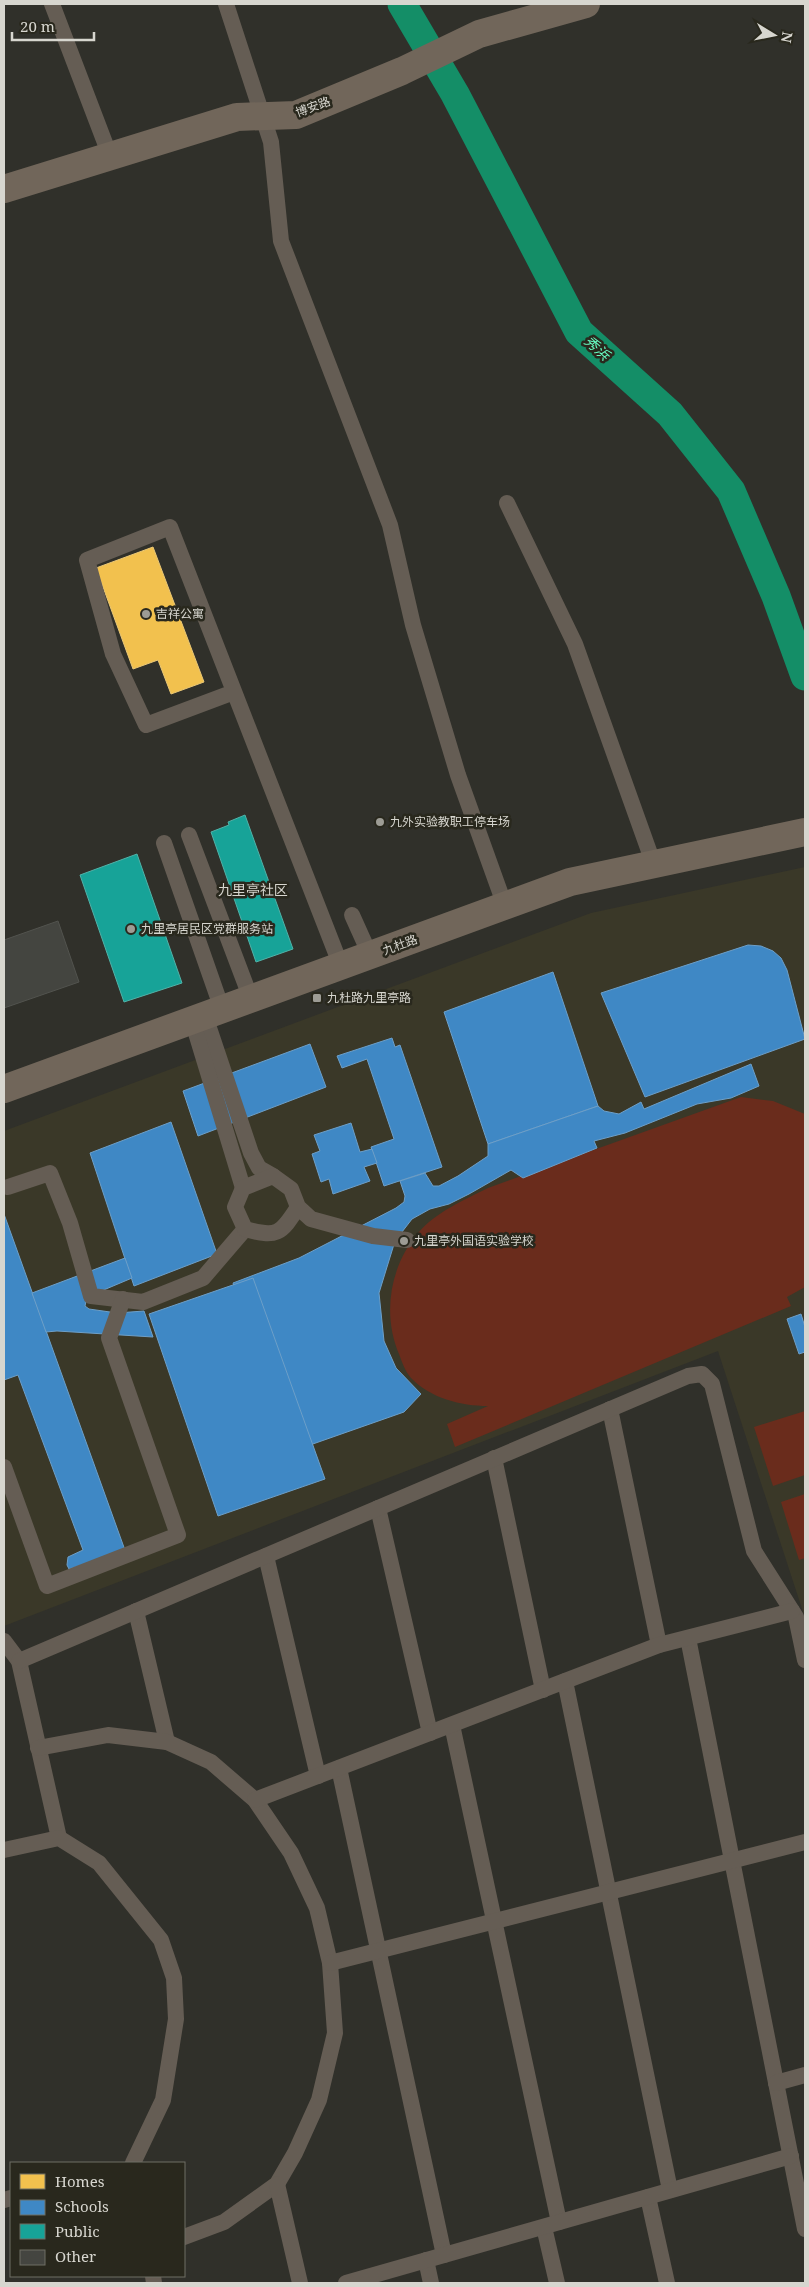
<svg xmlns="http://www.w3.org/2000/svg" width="809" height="2287" viewBox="0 0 809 2287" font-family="'Noto Serif','Noto Sans SC',serif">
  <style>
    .built { fill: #3a3828 }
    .green { fill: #6a2c1c }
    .homes { fill: #f2c14e; stroke: #eac775 }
    .schools { fill: #3f88c5; stroke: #6d9fc8 }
    .public { fill: #17a398; stroke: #51b2a8 }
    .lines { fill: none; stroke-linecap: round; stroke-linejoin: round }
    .canal { stroke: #148e67; stroke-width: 29 }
    .building { fill: #444540; stroke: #52534e }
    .lane { stroke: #655d54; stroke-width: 16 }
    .secondary { stroke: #71665a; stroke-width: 28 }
    .poi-dot { fill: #9d9c95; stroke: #29281d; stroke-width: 2 }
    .labels { text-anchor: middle; stroke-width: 5; stroke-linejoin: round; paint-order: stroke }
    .street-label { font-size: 12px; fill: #d7d6cf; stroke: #29281d }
    .poi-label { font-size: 12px; fill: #d7d6cf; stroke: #29281d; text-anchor: start }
    .water-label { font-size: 14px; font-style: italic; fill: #68ffc5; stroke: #29281d }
    .neighbourhood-label { font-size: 14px; fill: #d7d6cf; stroke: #29281d }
  </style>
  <rect width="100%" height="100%" fill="#30302a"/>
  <polygon class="built" points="805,867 805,1618 718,1351 4,1626 4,1131 591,913"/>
  <g class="green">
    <path d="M741 1097 773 1101 805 1114V1287L787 1297 791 1306 455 1447 447 1424 488 1406C461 1406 430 1398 411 1378 405 1371 402 1362 399 1354 382 1314 390 1266 418 1233 436 1212 464 1200 488 1188Z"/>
    <polygon points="805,1411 805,1475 773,1486 754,1427"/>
    <polygon points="805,1494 805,1558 799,1560 781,1502"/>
  </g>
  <polygon class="homes" points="153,547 204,682 171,694 158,660 133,669 96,568"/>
  <g class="schools">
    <polygon points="748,945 761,946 773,951 781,958 787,970 805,1039 645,1097 601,993"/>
    <polygon points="553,972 598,1106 488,1144 444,1012"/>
    <polygon points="392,1038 395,1047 400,1045 442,1167 384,1186 371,1147 394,1139 367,1059 342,1068 337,1056"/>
    <polygon points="310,1044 326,1087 198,1136 183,1091"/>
    <polygon points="751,1064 759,1086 731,1098 697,1104 625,1133 594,1141 597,1148 523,1178 511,1170 469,1194 449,1204 430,1209 412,1219 395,1241 379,1293 384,1341 396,1368 421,1394 404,1412 290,1452 233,1283 299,1258 396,1208 404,1202 405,1196 400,1181 425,1173 433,1186 439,1186 458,1176 488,1156 488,1144 598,1106 604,1111 619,1114 641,1102 644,1109"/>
    <polygon points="171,1122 217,1254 134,1286 90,1153"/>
    <polygon points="351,1123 360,1152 372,1149 377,1163 364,1167 370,1181 333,1194 329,1179 321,1182 312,1154 320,1151 314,1135"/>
    <polygon points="4,1214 126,1553 69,1569 67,1565 68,1557 83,1550 18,1375 4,1380"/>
    <polygon points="125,1258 132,1278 87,1297 85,1306 89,1309 117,1313 144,1311 153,1337 57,1331 46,1332 32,1293"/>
    <polygon points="253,1278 325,1479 218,1516 149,1314"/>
    <polygon points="801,1314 805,1327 805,1352 799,1354 787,1319"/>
  </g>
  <g class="public">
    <polygon points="245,815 293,949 256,962 211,832 229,825 228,822"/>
    <polygon points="137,854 182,983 124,1002 80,875"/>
  </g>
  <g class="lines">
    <polyline class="canal" points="402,4 455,94 579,332 670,414 731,491 776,596 805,676"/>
  </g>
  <polygon class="building" points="58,921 79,982 4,1008 4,940"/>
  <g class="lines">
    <g class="lane">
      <polyline points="52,4 110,156"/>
      <polyline points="226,4 271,142 281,241 390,525 413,625 458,775 505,906"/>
      <polyline points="507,503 575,644 654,865"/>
      <polyline points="234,692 146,725 113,654 87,560 170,527 341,966"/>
      <polyline points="189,835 251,999"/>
      <polyline points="164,843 222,1009"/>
      <polyline points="352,915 370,955"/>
      <polyline points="205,1016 251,1153 259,1168 273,1176"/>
      <polyline points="192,1020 243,1188"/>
      <polyline points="8,1187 50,1173 70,1223 91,1296 143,1302 203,1278 245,1229"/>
      <path d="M298 1207C281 1234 277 1238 245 1229L235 1207 243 1188 273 1176 291 1189 298 1207 311 1219 373 1236 407 1240"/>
      <polyline points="610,1409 659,1645"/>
      <polyline points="494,1458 543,1690"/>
      <polyline points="4,1467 47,1586 178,1535 109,1338 123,1299"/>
      <polyline points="378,1508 430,1733"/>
      <polyline points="266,1556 318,1776"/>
      <polyline points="136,1611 167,1742"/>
      <polyline points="688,1638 805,2229"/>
      <polyline points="4,1641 19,1661 59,1838"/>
      <polyline points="19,1661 688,1376 702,1374 712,1384 754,1551 796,1617 805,1660"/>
      <polyline points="565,1681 670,2190"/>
      <polyline points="452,1725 559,2222"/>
      <polyline points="38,1748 108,1735 167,1742 211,1762 255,1800 291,1853 317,1908 330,1963 335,2033 319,2100 295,2153 277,2184 224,2222 184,2237"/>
      <polyline points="339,1768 444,2255"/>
      <polyline points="255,1800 659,1645 792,1611"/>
      <polyline points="4,1850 59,1838 99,1863 161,1940 174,1978 176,2019 163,2100 133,2163"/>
      <polyline points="330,1963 805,1842"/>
      <polyline points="776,2083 805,2075"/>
      <polyline points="277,2184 300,2283"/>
      <polyline points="648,2197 667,2283"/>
      <polyline points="4,2200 11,2198"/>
      <polyline points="544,2227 557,2283"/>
      <polyline points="426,2260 431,2283"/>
      <polyline points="153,2276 154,2283"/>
      <polyline points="346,2283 791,2156"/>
    </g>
    <g class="secondary">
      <polyline points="4,189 237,117 296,115 402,71 479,34 586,4"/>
      <polyline points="4,1089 570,882 805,832"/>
    </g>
  </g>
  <g class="poi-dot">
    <circle cx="146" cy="614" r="5"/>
    <circle cx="380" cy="822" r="5"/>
    <circle cx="131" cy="929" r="5"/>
    <rect x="312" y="993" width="10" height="10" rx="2.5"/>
    <circle cx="404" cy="1241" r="5"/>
  </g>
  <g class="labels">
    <g class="street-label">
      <text transform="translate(313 107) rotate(-20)" y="4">博安路</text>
      <text transform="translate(400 945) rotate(-20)" y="4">九杜路</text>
    </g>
    <g class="poi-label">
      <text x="156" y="618">吉祥公寓</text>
      <text x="390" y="826">九外实验教职工停车场</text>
      <text x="141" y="933">九里亭居民区党群服务站</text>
      <text x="327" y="1002">九杜路九里亭路</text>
      <text x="414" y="1245">九里亭外国语实验学校</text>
    </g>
    <g class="water-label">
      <text transform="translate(597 348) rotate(42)" y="5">秀浜</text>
    </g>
    <g class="neighbourhood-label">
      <text x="253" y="895">九里亭社区</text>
    </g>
  </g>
  <rect width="809" height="2287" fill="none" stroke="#d7d6cf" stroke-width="10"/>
  <rect x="10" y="2162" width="175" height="115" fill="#29281d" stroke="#6f6e64"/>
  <rect x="20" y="2174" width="25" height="15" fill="#f2c14e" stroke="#6f6e64"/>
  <text x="55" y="2187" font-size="15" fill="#d7d6cf">Homes</text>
  <rect x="20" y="2200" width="25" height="15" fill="#3f88c5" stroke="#6f6e64"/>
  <text x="55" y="2212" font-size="15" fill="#d7d6cf">Schools</text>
  <rect x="20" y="2224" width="25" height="15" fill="#17a398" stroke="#6f6e64"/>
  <text x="55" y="2237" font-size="15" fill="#d7d6cf">Public</text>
  <rect x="20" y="2250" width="25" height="15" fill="#444540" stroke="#6f6e64"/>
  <text x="55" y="2262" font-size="15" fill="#d7d6cf">Other</text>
  <g transform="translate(774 35) rotate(100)" stroke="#29281d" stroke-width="4" paint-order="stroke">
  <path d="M0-4L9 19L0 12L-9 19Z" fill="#d7d6cf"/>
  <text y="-8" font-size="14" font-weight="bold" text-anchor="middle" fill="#d7d6cf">N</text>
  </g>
  <path d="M12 32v8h82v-8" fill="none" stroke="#d7d6cf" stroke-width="2.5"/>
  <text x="20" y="32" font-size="15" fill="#d7d6cf" stroke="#29281d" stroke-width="4" paint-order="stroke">20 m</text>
</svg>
